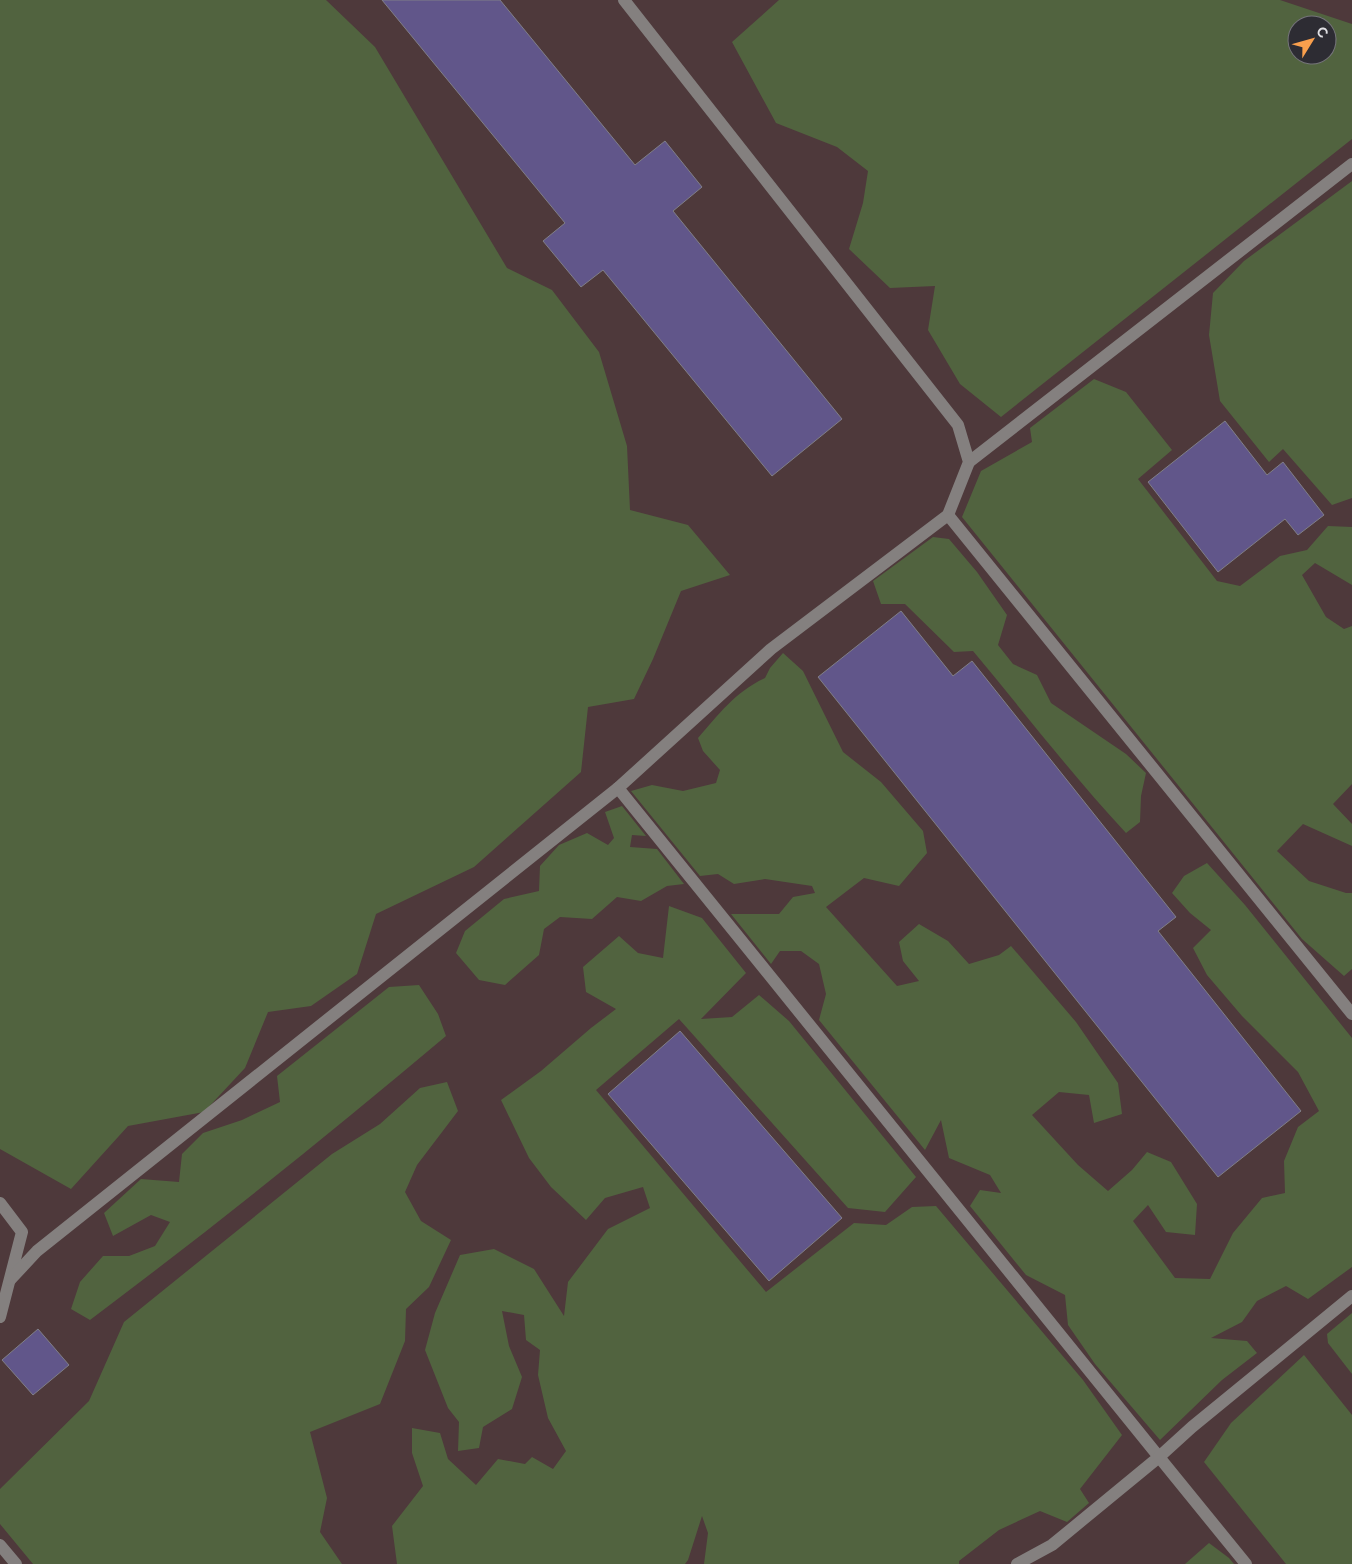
<svg xmlns="http://www.w3.org/2000/svg" width="1352" height="1564" viewBox="0 0 1352 1564" font-family="Raleway,sans-serif">
  <style>
    .industrial { fill: #4e393b; fill-rule: evenodd }
    .green { fill: #51633f; fill-rule: evenodd }
    .building { fill: #61568a; stroke: #807f87 }
    .lines { fill: none; stroke-linecap: round; stroke-linejoin: round }
    .minor { stroke: #84807f; stroke-width: 12 }
  </style>
  <rect width="100%" height="100%" fill="#37363d"/>
  <path class="industrial" d="M0 0H1352V1564H0ZM1297 25H1327V55H1297Z"/>
  <g class="green">
    <polygon points="0,0 326,0 375,47 507,268 552,290 599,352 627,446 630,510 688,525 730,575 681,591 653,659 634,699 588,707 581,772 474,867 376,914 357,974 311,1006 268,1012 245,1068 204,1112 128,1126 71,1189 0,1149"/>
    <path d="M779 0H1280L1352 24V139L1001 417 960 384 928 330 935 286 890 288 849 249 863 203 868 171 837 147 776 123 732 42ZM1297 25H1327V55H1297Z"/>
    <polygon points="1352,181 1352,498 1332,505 1283,449 1269,462 1220,401 1209,335 1213,293 1244,261"/>
    <polygon points="1094,379 1126,392 1172,450 1138,479 1217,581 1240,586 1280,556 1307,550 1328,526 1352,527 1352,585 1315,563 1302,575 1326,617 1344,629 1352,626 1352,784 1333,804 1352,824 1352,846 1303,824 1277,851 1309,881 1346,893 1352,893 1352,969 1344,976 1302,939 962,517 981,471 1032,442 1030,428"/>
    <path d="M933 537 949 539 977 572 1007 615 998 645 1013 664 1037 675 1051 703 1126 754 1146 773 1141 796 1140 822 1126 833C1072 775 1024 712 973 651L954 652 905 604H881L873 581Z"/>
    <path d="M783 653 803 671 843 752 881 782 923 831 927 853 899 886 864 878 826 907 897 986 919 981 903 961 899 942 919 924 948 941 969 964 999 955 1011 946 1076 1022 1118 1083 1122 1114 1094 1123 1089 1095 1059 1092 1032 1115 1078 1165 1108 1191 1132 1170 1147 1152 1171 1162 1197 1204 1195 1235 1166 1232 1148 1205 1133 1221 1175 1278 1210 1279 1233 1233 1262 1198 1285 1193 1284 1161 1298 1127 1319 1111 1298 1072 1242 1016 1207 975 1193 948 1211 930 1190 913 1172 893 1184 876 1207 863 1245 905 1352 1038V1267L1308 1299 1286 1286 1257 1301 1242 1322 1211 1338 1247 1341 1257 1353 1222 1380 1160 1440 1095 1364 1068 1325 1065 1295 1026 1275 970 1206 980 1190 1001 1193 990 1175 949 1158 941 1120 925 1150 819 1020 826 994 819 964 801 951H780L771 964 731 914H779L793 897 815 893 812 886 765 879 734 884 718 874 700 876 631 791 652 785 683 791 716 783 720 770 703 751 698 738C718 715 736 691 765 678L770 668Z"/>
    <polygon points="622,806 646,836 632,835 630,847 657,849 684,884 667,886 641,901 617,897 592,919 560,917 544,929 539,955 505,985 479,980 456,953 465,931 504,899 539,891 540,866 559,845 587,833 608,845 614,838 605,812"/>
    <polygon points="669,906 702,918 746,973 701,1019 732,1017 759,995 789,1021 916,1177 885,1212 848,1208 679,1019 596,1090 766,1292 854,1223 886,1225 912,1207 936,1206 1083,1380 1122,1435 1080,1489 1089,1503 1067,1522 1040,1511 999,1530 959,1561 959,1564 704,1564 708,1533 702,1516 688,1560 685,1564 397,1564 392,1526 423,1486 412,1453 412,1428 440,1433 448,1459 476,1485 498,1459 525,1464 532,1457 553,1469 566,1451 548,1418 538,1375 540,1350 526,1340 524,1315 502,1311 509,1346 522,1377 512,1409 483,1427 479,1448 458,1451 459,1422 448,1408 425,1350 435,1313 460,1255 494,1249 534,1269 564,1316 568,1282 608,1229 650,1208 643,1187 605,1198 586,1220 551,1187 529,1158 501,1100 541,1071 591,1028 616,1009 586,992 583,967 619,936 638,953 663,958"/>
    <path d="M419 985 438 1014 446 1036C330 1134 211 1229 90 1320L71 1309 80 1282 103 1256H129L155 1246 170 1222 151 1215 113 1236 104 1213 141 1179 179 1182 182 1154 203 1133 242 1120 280 1102 277 1076 389 987Z"/>
    <polygon points="447,1082 458,1111 417,1165 405,1192 421,1221 451,1240 429,1287 406,1309 405,1341 380,1404 310,1432 327,1498 320,1532 342,1564 33,1564 0,1524 0,1489 89,1401 124,1322 332,1154 380,1124 420,1088"/>
    <polygon points="1352,1313 1352,1374 1328,1343 1327,1334"/>
    <polygon points="1304,1355 1352,1415 1352,1564 1286,1564 1204,1462 1231,1423"/>
    <polygon points="1209,1543 1229,1558 1234,1564 1185,1564"/>
  </g>
  <g class="building">
    <polygon points="382,0 500,0 635,165 665,141 702,187 673,211 842,419 772,476 603,270 581,287 543,241 565,223"/>
    <polygon points="1225,421 1267,475 1283,462 1324,515 1298,535 1285,519 1218,572 1148,482"/>
    <polygon points="901,611 953,676 972,661 1176,917 1158,931 1301,1111 1218,1177 818,677"/>
    <polygon points="680,1031 842,1218 769,1281 608,1094"/>
    <polygon points="38,1329 69,1365 33,1395 2,1360"/>
  </g>
  <g class="lines">
    <g class="minor">
      <polyline points="969,462 1352,164"/>
      <polyline points="948,515 1352,1014"/>
      <polyline points="618,788 771,649 948,515 969,462 958,425 624,0"/>
      <polyline points="0,1203 22,1232 0,1317"/>
      <polyline points="10,1280 37,1251 618,788 1159,1457 1052,1545 1017,1564"/>
      <polyline points="0,1545 16,1564"/>
      <polyline points="1246,1564 1159,1457 1192,1427 1352,1296"/>
    </g>
  </g>
  <g transform="translate(1312 40) rotate(53)"><circle r="24" fill="#2d2c33" stroke="#75747a"/>
  <path d="M0-4L9 19L0 12L-9 19Z" fill="#f99f4d"/>
  <text y="-8" font-size="14" font-weight="bold" text-anchor="middle" fill="#e1e0e4">С</text>
  </g>
</svg>
